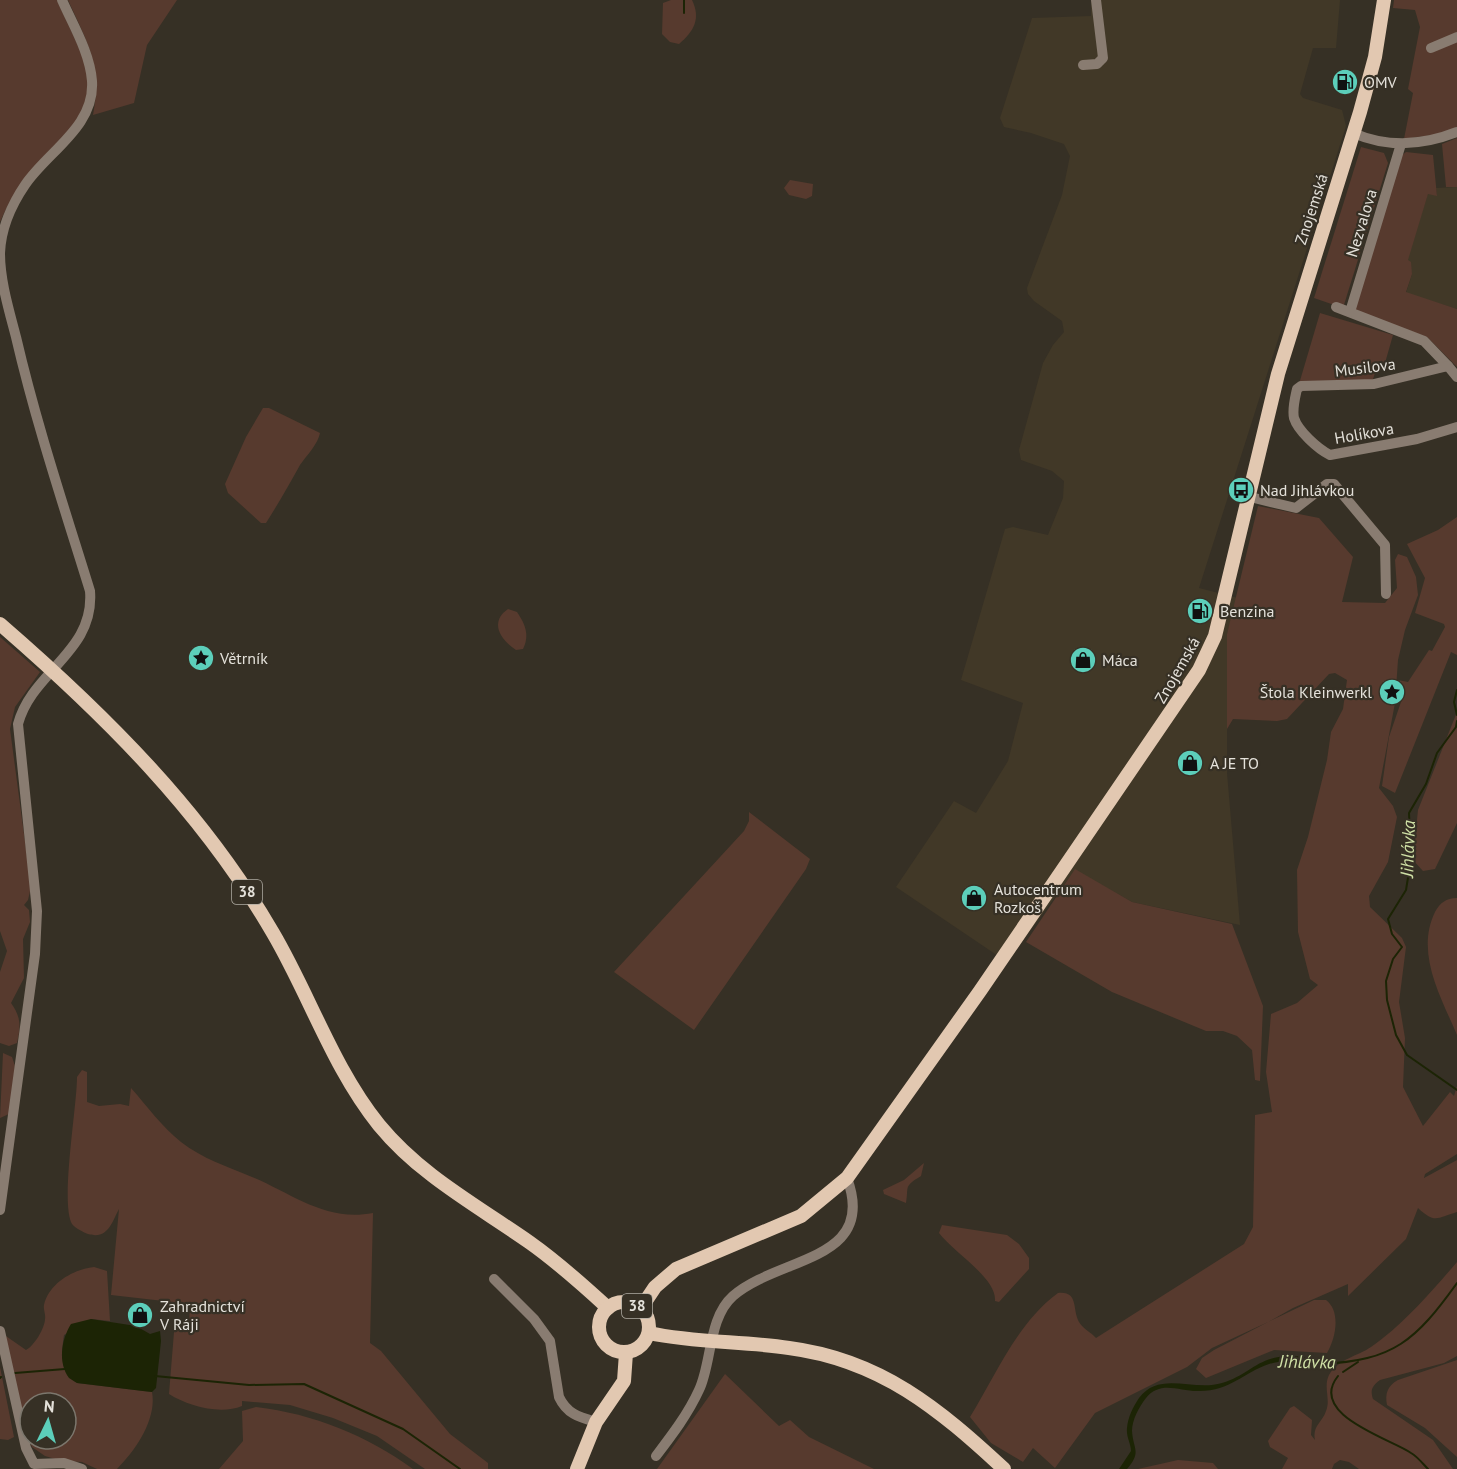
<svg xmlns="http://www.w3.org/2000/svg" width="1457" height="1469" viewBox="0 0 1457 1469" font-family="'PT Sans',sans-serif">
  <style>
    .built { fill: #413827 }
    .green { fill: #573a2e; fill-rule: evenodd }
    .water { fill: #1c2405 }
    .lines { fill: none; stroke-linecap: round; stroke-linejoin: round }
    .stream { stroke: #1c2405; stroke-width: 2 }
    .minor { stroke: #897c71; stroke-width: 10 }
    .major { stroke: #e2c8b1; stroke-width: 14 }
    .labels { text-anchor: middle; stroke-width: 4.5; stroke-linejoin: round; paint-order: stroke }
    .shield { fill: #363025; stroke: #b0aca4; stroke-width: 1.5 }
    .shield-label { font-size: 15px; font-weight: bold; fill: #e4e1da }
    .poi-label { font-size: 16px; fill: #e4e1da; stroke: #363025; text-anchor: start }
    .street-label { font-size: 16px; fill: #e4e1da; stroke: #363025 }
    .water-label { font-size: 18px; font-style: italic; fill: #d0e1a6; stroke: #363025 }
  </style>
  <rect width="100%" height="100%" fill="#363025"/>
  <g class="built">
    <polygon points="1091,0 1340,0 1336,48 1313,48 1300,94 1303,98 1342,110 1346,126 1199,588 1238,598 1227,634 1227,773 1240,925 1132,902 1075,870 1007,962 896,887 954,801 976,813 1008,761 1023,703 961,680 1005,529 1013,527 1048,535 1063,498 1064,481 1052,471 1021,460 1019,450 1043,363 1053,345 1064,332 1062,321 1034,301 1028,294 1027,288 1062,195 1070,156 1064,144 1031,133 1004,127 1000,118 1032,18 1091,16"/>
    <polygon points="1457,187 1457,309 1406,293 1412,274 1407,260 1428,193 1437,195 1436,188"/>
  </g>
  <g class="green">
    <path d="M0 0H57C67 24 91 64 89 90 87 121 55 142 37 164 22 182 9 201 0 222Z"/>
    <path d="M68 0H177L147 45 134 103 93 115C103 67 87 42 68 0Z"/>
    <path d="M671 0H692C701 19 694 31 679 44L670 42 662 34 663 3Z"/>
    <polygon points="1394,0 1457,0 1457,127 1440,134 1404,139 1413,93 1408,89 1420,27 1415,10 1393,8"/>
    <polygon points="1457,138 1457,187 1446,187 1442,144"/>
    <polygon points="1361,147 1384,153 1388,163 1343,308 1314,298"/>
    <polygon points="1406,152 1433,155 1437,196 1428,194 1408,260 1411,262 1412,274 1406,292 1457,309 1457,367 1427,337 1357,312 1354,306 1401,156"/>
    <polygon points="790,180 813,184 812,196 806,199 789,195 784,188"/>
    <polygon points="1320,313 1393,335 1385,363 1379,361 1372,382 1299,384"/>
    <path d="M263 408H269L320 433C318 444 307 455 300 465 289 485 278 504 266 523H261L228 493 225 484 246 437Z"/>
    <path d="M1258 506 1319 518 1353 557 1342 602 1385 603 1397 588 1395 560 1398 554 1407 557 1416 577 1418 595 1405 630 1398 660 1395 703 1379 788 1393 806 1397 817 1388 862 1369 896 1370 907 1402 938 1406 947 1399 1002 1405 1038 1403 1087 1423 1126 1450 1092 1454 1096 1457 1086V1154L1425 1174 1424 1178 1457 1160V1212C1437 1218 1435 1224 1418 1208L1406 1239 1348 1296V1284L1293 1308 1268 1322 1314 1300H1326C1341 1311 1336 1338 1327 1353L1274 1350 1206 1378 1196 1369 1202 1358 1214 1350 1268 1322 1212 1348 1187 1367 1095 1413 1055 1468 1033 1448 1023 1462 991 1443 970 1417C996 1375 1017 1323 1058 1293 1079 1291 1072 1309 1079 1322 1084 1330 1091 1332 1096 1338L1244 1244 1253 1227 1255 1115 1272 1112 1266 1072 1271 1014 1297 1003 1318 985 1310 979 1298 932 1297 870 1308 837 1327 760 1331 732 1343 709 1347 680 1335 673 1329 674 1287 719 1277 721 1233 719 1227 729V634Z"/>
    <polygon points="1457,517 1457,655 1451,652 1395,793 1382,786 1389,737 1402,699 1398,680 1408,682 1429,650 1432,651 1445,627 1444,624 1415,613 1425,578 1407,544 1438,530"/>
    <path d="M508 609 517 612C525 624 530 635 523 649L516 650C502 641 488 623 508 609Z"/>
    <path d="M0 637 40 672 15 707 10 729 31 887 28 900 24 905 29 910 30 922 23 939 24 978 11 1003C21 1017 21 1026 17 1043L9 1046 0 1043V972L7 951 0 931Z"/>
    <polygon points="1457,712 1457,823 1435,869 1423,871 1413,860 1418,810"/>
    <polygon points="749,812 810,859 806,869 694,1030 614,972 744,831 749,821"/>
    <polygon points="1075,869 1132,902 1232,924 1263,1006 1260,1081 1255,1080 1252,1050 1237,1036 1223,1031 1206,1031 1112,992 1026,942"/>
    <path d="M1457 898V1035C1441 997 1415 953 1435 912 1440 903 1446 898 1457 898Z"/>
    <polygon points="3,1053 12,1057 15,1066 9,1114 0,1118"/>
    <path d="M82 1070 87 1072V1102L99 1106 120 1104 129 1106 131 1088C147 1106 162 1127 181 1142 203 1159 226 1166 252 1177 293 1194 325 1222 373 1213L370 1343 381 1351 450 1434 488 1463V1469H425L377 1436 333 1418 290 1405 242 1401V1406C220 1415 188 1406 169 1394L174 1332 189 1325 190 1304 111 1295 119 1209C112 1222 108 1240 88 1234 83 1232 75 1228 72 1224 60 1203 77 1107 77 1077Z"/>
    <path d="M924 1163 921 1176C903 1187 909 1186 906 1203L884 1194 883 1190 904 1180Z"/>
    <path d="M942 1225 1007 1235 1019 1244 1029 1258V1269L999 1302 995 1301C997 1278 953 1252 939 1233Z"/>
    <path d="M1457 1262V1356L1444 1363 1380 1380C1372 1386 1370 1390 1373 1399L1433 1440 1453 1469H1359L1349 1462 1340 1460 1334 1464 1332 1469H1282L1288 1458 1270 1447 1268 1441 1290 1408 1294 1406 1312 1420 1311 1435 1315 1440C1312 1426 1322 1423 1326 1411 1331 1399 1323 1387 1329 1375 1338 1359 1358 1356 1371 1347 1402 1326 1433 1290 1457 1262Z"/>
    <path d="M94 1267 107 1271 110 1321 91 1319 64 1335C61 1353 60 1374 77 1383L152 1392C157 1419 136 1450 117 1469H97L82 1462 62 1461 45 1456 32 1447 24 1429 3 1334 26 1350C34 1346 45 1328 45 1319 46 1315 43 1309 44 1305 49 1283 74 1269 94 1267ZM30 1403H66V1439H30Z"/>
    <path d="M1457 1360V1457L1425 1428 1387 1405C1385 1394 1387 1386 1398 1380Z"/>
    <polygon points="0,1367 14,1437 8,1440 0,1439"/>
    <polygon points="725,1374 779,1426 790,1420 809,1437 874,1469 657,1469"/>
    <path d="M256 1407C314 1414 366 1435 413 1469H219L243 1441 242 1411Z"/>
    <polygon points="1178,1460 1213,1463 1218,1469 1138,1469"/>
  </g>
  <g class="water">
    <path d="M91 1319 136 1326 150 1334 160 1331 161 1341 156 1388 152 1392 143 1391 77 1383 69 1378C58 1363 61 1340 71 1324Z"/>
    <path d="M1295 1356 1324 1361V1366C1306 1364 1287 1358 1269 1364 1242 1373 1230 1392 1197 1391 1179 1391 1160 1380 1146 1398 1139 1407 1132 1420 1132 1431 1133 1449 1142 1452 1127 1469H1119L1131 1451C1131 1443 1126 1437 1127 1428 1128 1417 1133 1407 1139 1398 1160 1370 1193 1392 1222 1383 1252 1374 1257 1355 1295 1356Z"/>
  </g>
  <g class="lines">
    <g class="stream">
      <polyline points="684,13 684,0"/>
      <polyline points="1457,690 1454,702 1457,715"/>
      <polyline points="1457,721 1456,727 1437,753 1426,784 1409,813 1411,859 1406,890 1388,919 1392,934 1402,947 1393,959 1386,981 1387,1000 1396,1035 1407,1055 1457,1090"/>
      <path d="M1321 1364C1394 1361 1416 1340 1457 1283"/>
      <polyline points="1343,1372 1358,1362"/>
      <polyline points="15,1373 65,1369"/>
      <polyline points="155,1376 249,1385 304,1384 403,1429 460,1469"/>
      <path d="M1338 1376C1307 1415 1391 1439 1411 1453 1418 1457 1423 1464 1428 1469"/>
      <polyline points="0,1378 1,1377"/>
    </g>
    <g class="minor">
      <polyline points="1431,48 1457,37"/>
      <polyline points="1083,65 1097,64 1103,58 1096,0"/>
      <path d="M1353 133C1388 148 1422 146 1457 132"/>
      <polyline points="1336,307 1424,341 1448,366"/>
      <polyline points="1350,312 1401,144"/>
      <path d="M1457 377 1448 366 1374 384 1301 386 1297 389C1295 398 1292 409 1294 418 1298 431 1318 449 1330 455L1417 439 1457 427"/>
      <polyline points="1250,497 1296,508 1327,484 1334,484 1385,545 1386,594"/>
      <path d="M0 1210 35 954 37 911 18 724C32 671 95 652 90 591 64 507 36 423 16 337 9 310 0 281 0 253 1 229 12 204 25 185 48 151 95 127 92 81 90 53 73 25 62 0"/>
      <path d="M494 1279 534 1319 550 1341 559 1397C567 1414 579 1417 596 1422"/>
      <polyline points="0,1331 26,1448 34,1464 64,1463 82,1469"/>
      <path d="M656 1456C672 1435 688 1414 699 1390 712 1363 708 1318 733 1296 779 1256 878 1262 847 1178"/>
    </g>
    <g class="major">
      <path d="M0 624C105 715 203 812 273 933 310 996 333 1068 379 1125 420 1175 476 1205 529 1242 556 1261 583 1285 608 1308"/>
      <circle cx="624" cy="1327" r="25"/>
      <polyline points="641,1308 655,1287 676,1269 801,1216 847,1178 980,991 1199,670 1215,636 1278,374 1360,112 1375,57 1384,0"/>
      <path d="M649 1333C695 1343 743 1341 789 1348 881 1360 939 1409 1004 1469"/>
      <polyline points="577,1469 596,1422 624,1381 626,1353"/>
    </g>
  </g>
  <defs>
    <g id="fuel-disc" transform="scale(1.35)"><circle r="9.5" fill="#5cceba" stroke="#363025"/><path d="M-5.5-6h7V0h2V4h1.3V-2.5L3-4.5l.8-.8L6-3V5H2.5V1h-1V6h-7ZM-4.2-4.7v3.2H.2V-4.7Z" fill="#111"/></g>
    <g id="bus-disc" transform="scale(1.35)"><circle r="9.5" fill="#5cceba" stroke="#363025"/><path d="M-5-6H5V4H4V6H2V4H-2V6H-4V4H-5ZM-3.5-4V0h7V-4ZM-3.5 1.2v1.5H-2V1.2ZM2 1.2v1.5H3.5V1.2Z" fill="#111"/></g>
    <g id="sight-disc" transform="scale(1.35)"><circle r="9.5" fill="#5cceba" stroke="#363025"/><path d="M0-6L1.8-2.2L6-1.7L2.9 1.2L3.7 5.4L0 3.3L-3.7 5.4L-2.9 1.2L-6-1.7L-1.8-2.2Z" fill="#111"/></g>
    <g id="shop-disc" transform="scale(1.35)"><circle r="9.5" fill="#5cceba" stroke="#363025"/><path d="M-5-2.5h2.3a2.7 3.5 0 0 1 5.4 0H5L5.5 6h-11ZM-1.5-2.5h3a1.5 2.3 0 0 0-3 0Z" fill="#111"/></g>
  </defs>
  <g fill-rule="evenodd">
    <use href="#fuel-disc" x="1345" y="82"/>
    <use href="#bus-disc" x="1241" y="490"/>
    <use href="#fuel-disc" x="1200" y="611"/>
    <use href="#sight-disc" x="201" y="658"/>
    <use href="#shop-disc" x="1083" y="660"/>
    <use href="#sight-disc" x="1392" y="692"/>
    <use href="#shop-disc" x="1190" y="763"/>
    <use href="#shop-disc" x="974" y="898"/>
    <use href="#shop-disc" x="140" y="1315"/>
  </g>
  <g class="labels">
    <g class="shield">
      <rect x="232" y="880" width="30" height="24" rx="4.5"/>
      <rect x="622" y="1294" width="30" height="24" rx="4.5"/>
    </g>
    <g class="shield-label">
      <text x="247" y="897">38</text>
      <text x="637" y="1311">38</text>
    </g>
    <g class="poi-label">
      <text x="1364" y="88">OMV</text>
      <text x="1260" y="496">Nad Jihlávkou</text>
      <text x="1220" y="617">Benzina</text>
      <text x="220" y="664">Větrník</text>
      <text x="1102" y="666">Máca</text>
      <text x="1372" y="698" text-anchor="end">Štola Kleinwerkl</text>
      <text x="1210" y="769">A JE TO</text>
      <text x="994" y="895">Autocentrum<tspan x="994" dy="18">Rozkoš</tspan></text>
      <text x="160" y="1312">Zahradnictví<tspan x="160" dy="18">V Ráji</tspan></text>
    </g>
    <g class="street-label">
      <text transform="translate(1311 209) rotate(-72)" y="6">Znojemská</text>
      <text transform="translate(1361 223) rotate(-73)" y="6">Nezvalova</text>
      <text transform="translate(1365 367) rotate(-7)" y="6">Musilova</text>
      <text transform="translate(1364 433) rotate(-10)" y="6">Holíkova</text>
      <text transform="translate(1177 670) rotate(-60)" y="6">Znojemská</text>
    </g>
    <g class="water-label">
      <text transform="translate(1408 849) rotate(-88)" y="6">Jihlávka</text>
      <text transform="translate(1307 1362) rotate(1)" y="6">Jihlávka</text>
    </g>
  </g>
  <g transform="translate(48 1421) rotate(5)"><circle r="28" fill="#363025" stroke="#7c776d" stroke-width="1.5"/>
  <path d="M0-4.5L10 22L0 15L-10 22Z" fill="#5cceba"/>
  <text y="-9" font-size="16" font-weight="bold" text-anchor="middle" fill="#e4e1da">N</text>
  </g>
</svg>
